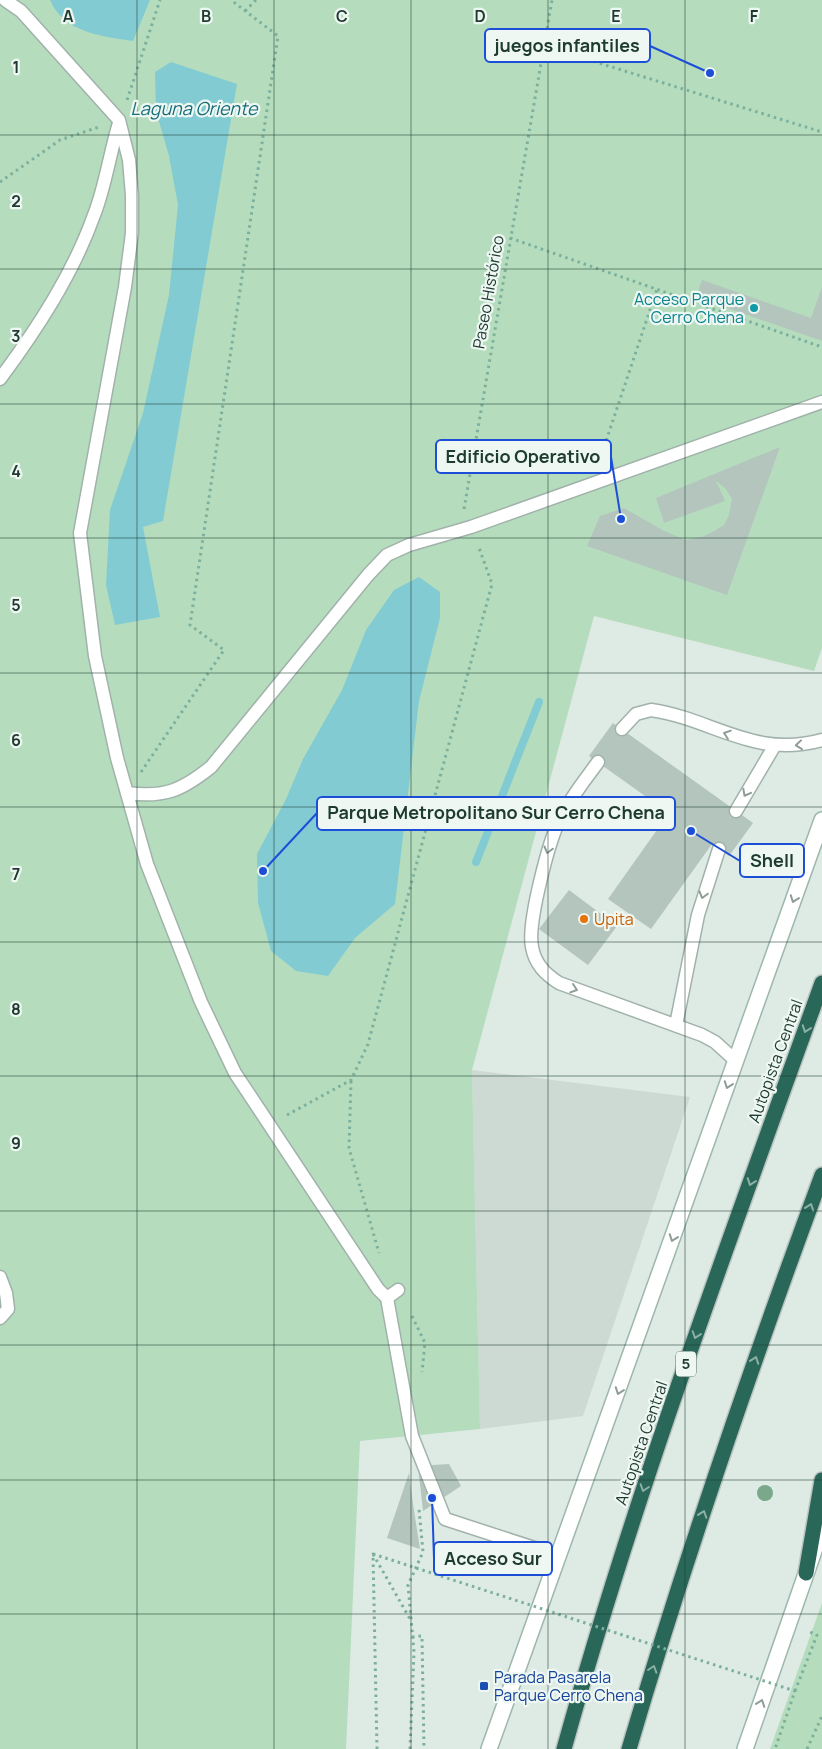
<svg xmlns="http://www.w3.org/2000/svg" width="822" height="1749" viewBox="0 0 822 1749" font-family="Manrope,sans-serif">
  <style>
    .built { fill: #ccdad3 }
    .green { fill: #b5ddbd }
    .water { fill: #82cbd3 }
    .lines { fill: none; stroke-linecap: round; stroke-linejoin: round }
    .stream { stroke: #82cbd3; stroke-width: 8 }
    .building { fill: #b3c5bd }
    .lane-casing { stroke: #a1b2ab; stroke-width: 15 }
    .secondary-casing { stroke: #9cb7ac; stroke-width: 18 }
    .highway-casing { stroke: #bcc4c1; stroke-width: 18 }
    .path { stroke: #7cb09d; stroke-width: 3; stroke-dasharray: 2.5 4; stroke-linecap: butt }
    .lane { stroke: #fff; stroke-width: 12 }
    .secondary { stroke: #fff; stroke-width: 15 }
    .highway { stroke: #296858; stroke-width: 15 }
    .path-bridge { stroke: #7cb09d; stroke-width: 3; stroke-dasharray: 2.5 4; stroke-linecap: butt }
    .tree { fill: #79a98a }
    .oneway { stroke: #8e9d98 }
    .oneway2 { stroke: #8cb0a5 }
    .grid { fill: none; stroke: #1e3b31; stroke-width: 1; stroke-opacity: 0.55 }
    .culture-dot { fill: #0f9aa8; stroke: #eef7f2; stroke-width: 2 }
    .food-dot { fill: #e8710a; stroke: #eef7f2; stroke-width: 2 }
    .transit-dot { fill: #1a4fb4; stroke: #eef7f2; stroke-width: 2 }
    .labels { text-anchor: middle; stroke-width: 4.5; stroke-linejoin: round; paint-order: stroke }
    .shield { fill: #eef7f2; stroke: #5c736b; stroke-width: 1 }
    .shield-label { font-size: 15px; font-weight: bold; fill: #1e3b31 }
    .street-label { font-size: 16px; fill: #1e3b31; stroke: #eef7f2 }
    .culture-label { font-size: 16px; fill: #0d838f; stroke: #eef7f2; text-anchor: end }
    .food-label { font-size: 16px; fill: #c56008; stroke: #eef7f2; text-anchor: start }
    .transit-label { font-size: 16px; fill: #164399; stroke: #eef7f2; text-anchor: start }
    .water-label { font-size: 18px; font-style: italic; fill: #166e79; stroke: #eef7f2 }
    .grid-label { font-size: 16px; text-anchor: middle; font-weight: bold; fill: #1e3b31; stroke: #eef7f2; stroke-width: 4.5; stroke-linejoin: round; paint-order: stroke }
    .leader { fill: none; stroke: #1d4ed8; stroke-width: 2 }
    .callout-dot { fill: #1d4ed8; stroke: #eef7f2; stroke-width: 2 }
    .callout { fill: #eef7f2; stroke: #1d4ed8; stroke-width: 2 }
    .callout-label { font-size: 18px; text-anchor: middle; font-weight: bold; fill: #1e3b31 }
  </style>
  <rect width="100%" height="100%" fill="#deeae4"/>
  <polygon class="built" points="472,1070 690,1097 583,1416 480,1429"/>
  <g class="green">
    <polygon points="0,0 822,0 822,648 814,671 594,616 472,1070 480,1429 360,1441 346,1749 0,1749"/>
    <polygon points="822,1603 822,1749 770,1749"/>
  </g>
  <g class="water">
    <path d="M50 0H150L133 41C102 36 64 33 50 0Z"/>
    <polygon points="171,62 237,84 163,521 143,527 160,617 115,625 106,585 110,510 143,413 169,295 178,205 169,156 156,111 155,72"/>
    <polygon points="419,577 440,592 440,618 419,701 395,904 355,938 328,976 296,971 271,951 258,903 257,854 286,799 303,759 342,690 366,630 394,590"/>
  </g>
  <g class="lines">
    <polyline class="stream" points="476,862 539,702"/>
  </g>
  <g class="building">
    <polygon points="702,280 811,318 822,287 822,341 696,297"/>
    <polygon points="780,447 727,595 587,546 600,516 624,508 664,531 686,540 702,537 714,531 724,525 729,515 732,499 725,488 716,481 725,501 664,523 656,498"/>
    <polygon points="613,723 753,823 729,856 712,844 651,929 608,899 669,813 589,756"/>
    <polygon points="569,890 617,926 588,965 539,929"/>
    <polygon points="449,1464 461,1486 423,1511 418,1466"/>
    <polygon points="409,1473 413,1504 420,1549 387,1538"/>
  </g>
  <g class="lines">
    <g class="lane-casing">
      <g id="lane">
        <polyline points="5,0 21,11 119,120 129,160 132,195 132,233 125,287 80,533 95,656 117,758 147,864 201,1002 235,1073 378,1289 387,1298 398,1290"/>
        <path d="M0 379C37 329 73 274 94 215 105 188 110 152 119 123"/>
        <path d="M622 729 636 714 651 710C713 719 754 759 822 740"/>
        <path d="M598 762C585 780 571 797 561 817 549 839 527 924 532 947 535 964 545 974 559 983L702 1035 715 1042 736 1061"/>
        <path d="M127 793C165 798 182 790 211 767L368 575 387 555 409 545 471 527 822 402"/>
        <polyline points="736,811 775,745"/>
        <polyline points="676,1025 698,915 719,849"/>
        <polyline points="0,1277 6,1293 8,1309 0,1318"/>
        <polyline points="387,1298 412,1436 445,1519 559,1556"/>
      </g>
    </g>
    <g class="secondary-casing">
      <g id="secondary">
        <polyline points="489,1749 822,820"/>
        <polyline points="745,1749 822,1528"/>
      </g>
    </g>
    <g class="highway-casing">
      <g id="highway">
        <polyline points="806,1573 822,1480"/>
        <path d="M564 1749C636 1489 731 1236 822 983"/>
        <path d="M629 1749C686 1555 752 1364 822 1175"/>
      </g>
    </g>
    <g class="path">
      <polyline points="245,11 256,0"/>
      <polyline points="544,46 822,132"/>
      <polyline points="127,100 160,0"/>
      <polyline points="0,182 60,140 99,127"/>
      <polyline points="510,238 822,347"/>
      <polyline points="600,459 657,289"/>
      <polyline points="464,509 552,0"/>
      <polyline points="141,772 224,650 190,625 278,36 231,0"/>
      <polyline points="351,1081 349,1148 379,1253"/>
      <polyline points="287,1115 351,1080 368,1044 492,584 478,545"/>
      <polyline points="412,1316 425,1343 422,1372"/>
      <polyline points="373,1554 410,1619"/>
      <polyline points="412,1637 422,1636 424,1749"/>
      <polyline points="795,1691 817,1635 808,1631"/>
      <polyline points="410,1749 414,1652 408,1585 423,1552 419,1509"/>
      <polyline points="807,1749 822,1716"/>
    </g>
    <use href="#lane" class="lane"/>
    <use href="#secondary" class="secondary"/>
    <use href="#highway" class="highway"/>
    <polyline class="path-bridge" points="377,1749 373,1554 795,1691 775,1749"/>
  </g>
  <circle class="tree" cx="765" cy="1493" r="8"/>
  <defs><path id="oneway-chevron" d="M-2-3.5L2.5 0L-2 3.5" fill="none" stroke-width="1.6" stroke-linecap="round" stroke-linejoin="round" transform="scale(1.25)"/></defs>
  <g class="oneway">
    <use href="#oneway-chevron" transform="translate(727 734) rotate(-161)"/>
    <use href="#oneway-chevron" transform="translate(799 745) rotate(174)"/>
    <use href="#oneway-chevron" transform="translate(746 793) rotate(118)"/>
    <use href="#oneway-chevron" transform="translate(548 850) rotate(105)"/>
    <use href="#oneway-chevron" transform="translate(703 895) rotate(106)"/>
    <use href="#oneway-chevron" transform="translate(794 899) rotate(110)"/>
    <use href="#oneway-chevron" transform="translate(574 989) rotate(19)"/>
    <use href="#oneway-chevron" transform="translate(728 1085) rotate(110)"/>
    <use href="#oneway-chevron" transform="translate(673 1238) rotate(110)"/>
    <use href="#oneway-chevron" transform="translate(619 1391) rotate(110)"/>
    <use href="#oneway-chevron" transform="translate(761 1703) rotate(-70)"/>
  </g>
  <g class="oneway2">
    <use href="#oneway-chevron" transform="translate(806 1029) rotate(110)"/>
    <use href="#oneway-chevron" transform="translate(751 1182) rotate(110)"/>
    <use href="#oneway-chevron" transform="translate(810 1207) rotate(-70)"/>
    <use href="#oneway-chevron" transform="translate(696 1335) rotate(109)"/>
    <use href="#oneway-chevron" transform="translate(755 1360) rotate(-70)"/>
    <use href="#oneway-chevron" transform="translate(644 1488) rotate(108)"/>
    <use href="#oneway-chevron" transform="translate(703 1514) rotate(-71)"/>
    <use href="#oneway-chevron" transform="translate(653 1669) rotate(-72)"/>
  </g>
  <path class="grid" d="M137 0V1749M274 0V1749M411 0V1749M548 0V1749M685 0V1749M0 135H822M0 269H822M0 404H822M0 538H822M0 673H822M0 807H822M0 942H822M0 1076H822M0 1211H822M0 1345H822M0 1480H822M0 1614H822"/>
  <circle class="culture-dot" cx="754" cy="308" r="5"/>
  <circle class="food-dot" cx="584" cy="919" r="5"/>
  <rect class="transit-dot" x="479" y="1681" width="10" height="10" rx="2.5"/>
  <g class="labels">
    <rect class="shield" x="676" y="1351.5" width="20" height="25" rx="4"/>
    <g class="shield-label">
      <text x="686" y="1369">5</text>
    </g>
    <g class="street-label">
      <text transform="translate(488 292) rotate(-80)" y="6">Paseo Histórico</text>
      <text transform="translate(775 1061) rotate(-70)" y="6">Autopista Central</text>
      <text transform="translate(641 1443) rotate(-71)" y="6">Autopista Central</text>
    </g>
    <g class="culture-label">
      <text x="744" y="305">Acceso Parque<tspan x="744" dy="18">Cerro Chena</tspan></text>
    </g>
    <g class="food-label">
      <text x="594" y="925">Upita</text>
    </g>
    <g class="transit-label">
      <text x="494" y="1683">Parada Pasarela<tspan x="494" dy="18">Parque Cerro Chena</tspan></text>
    </g>
    <g class="water-label">
      <text x="194" y="115">Laguna Oriente</text>
    </g>
  </g>
  <g class="grid-label">
    <text x="68" y="22">A</text>
    <text x="206" y="22">B</text>
    <text x="342" y="22">C</text>
    <text x="480" y="22">D</text>
    <text x="616" y="22">E</text>
    <text x="754" y="22">F</text>
    <text x="16" y="73">1</text>
    <text x="16" y="207">2</text>
    <text x="16" y="342">3</text>
    <text x="16" y="477">4</text>
    <text x="16" y="611">5</text>
    <text x="16" y="746">6</text>
    <text x="16" y="880">7</text>
    <text x="16" y="1015">8</text>
    <text x="16" y="1149">9</text>
  </g>
  <path class="leader" d="M710 73L650 46M621 519L611 457M263 871L317 813M691 831L740 861M432 1498L434 1558"/>
  <g class="callout-dot">
    <circle cx="710" cy="73" r="5"/>
    <circle cx="621" cy="519" r="5"/>
    <circle cx="263" cy="871" r="5"/>
    <circle cx="691" cy="831" r="5"/>
    <circle cx="432" cy="1498" r="5"/>
  </g>
  <g class="callout">
    <rect x="485" y="29" width="165" height="33" rx="5"/>
    <rect x="436" y="440" width="175" height="33" rx="5"/>
    <rect x="317" y="797" width="358" height="33" rx="5"/>
    <rect x="740" y="844" width="64" height="33" rx="5"/>
    <rect x="434" y="1542" width="118" height="33" rx="5"/>
  </g>
  <g class="callout-label">
    <text x="567" y="52">juegos infantiles</text>
    <text x="523" y="463">Edificio Operativo</text>
    <text x="496" y="819">Parque Metropolitano Sur Cerro Chena</text>
    <text x="772" y="867">Shell</text>
    <text x="493" y="1565">Acceso Sur</text>
  </g>
</svg>
